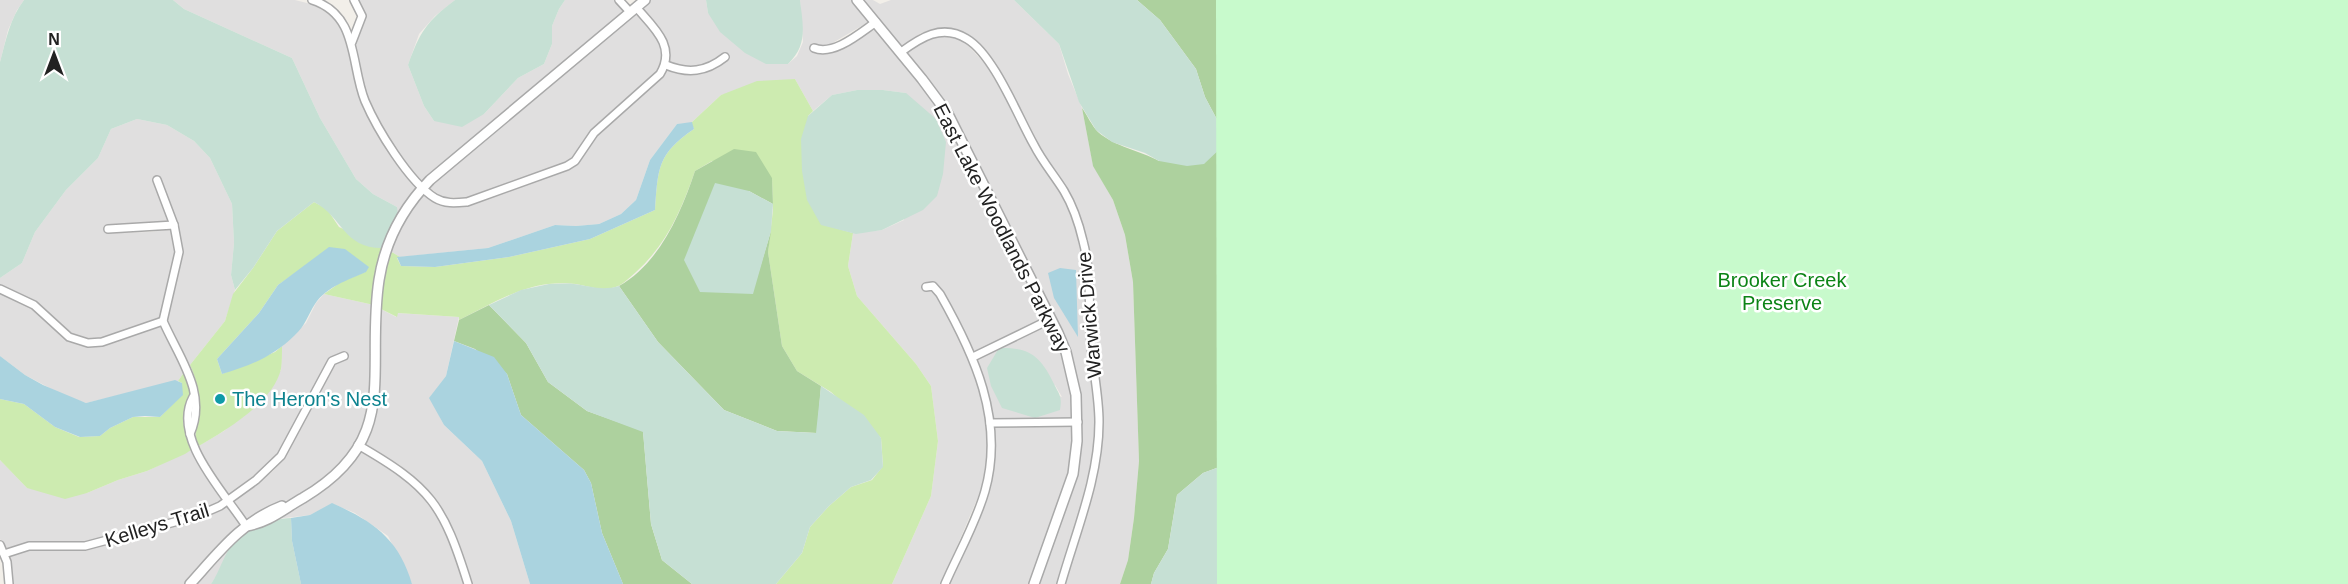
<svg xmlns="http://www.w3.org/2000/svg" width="2348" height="584" viewBox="0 0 2348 584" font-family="Arial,sans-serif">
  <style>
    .residential { fill: #e0dfdf; fill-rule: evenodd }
    .grass { fill: #cdebb0 }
    .forest { fill: #add19e }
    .wetland { fill: #c6e0d4 }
    .park { fill: #c8facc }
    .water { fill: #aad3df }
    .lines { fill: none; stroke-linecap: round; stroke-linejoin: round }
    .minor-casing { stroke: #a9a9a9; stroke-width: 10 }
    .tertiary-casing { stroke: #a9a9a9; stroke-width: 12 }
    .minor { stroke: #fff; stroke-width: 7 }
    .tertiary { stroke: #fff; stroke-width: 9 }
    .culture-dot { fill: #0f9aa8; stroke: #fff; stroke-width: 2 }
    .labels { text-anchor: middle; stroke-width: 5; stroke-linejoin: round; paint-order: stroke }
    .street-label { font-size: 20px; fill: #222; stroke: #fff }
    .park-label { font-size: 20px; fill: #0c8416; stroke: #fff }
    .culture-label { font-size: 20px; fill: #0d838f; stroke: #fff; text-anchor: start }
  </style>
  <rect width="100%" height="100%" fill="#f2efe9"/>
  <g class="residential">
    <polygon points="0,0 24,0 17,10 8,30 0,62"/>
    <polygon points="173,0 295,0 315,5 334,18 347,39 356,84 363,104 382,140 418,188 397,216 397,207 373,194 356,179 320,118 292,58 184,9"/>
    <polygon points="359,0 455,0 435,16 419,34 408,65 424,106 434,121 484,114 518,78 544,64 552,44 552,26 559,9 565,0 614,0 625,12 423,182 404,161 387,136 369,100 362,82 355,42 365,21 363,8"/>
    <path d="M651 0H706L708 13 788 64 797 56 803 42 800 0H852L870 21 829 45 821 46 812 43 810 50 820 54 831 53 875 27 921 83 945 116 1055 335 1062 353 1073 395 1074 419H993L990 402 976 356 958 319 938 286 932 282 922 284 923 291 932 290 937 296 970 359 984 404 988 434V453L981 490 941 584H892L931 496 938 441 931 386 916 364 857 296 848 266 853 233 882 230 904 220 906 93 883 90H857L832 95 813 111 795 79 721 95 691 123 677 124 650 160 636 200 621 214 599 224 576 226 555 225 488 248 400 257 390 251 401 223 423 193 441 205 455 207 467 206 568 170 578 163 597 136 662 77 667 70 680 74 697 75 714 70 729 58 725 52 712 62 696 67 681 66 670 62 669 47 665 35 642 8ZM987 368 1055 385 1062 397Z"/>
    <polygon points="863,0 873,0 880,4 891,0 1014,0 1059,44 1068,74 1082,108 1093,165 1113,200 1125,235 1133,282 1139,461 1134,518 1128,560 1120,584 1064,584 1096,476 1101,449 1102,421 1094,346 1090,260 1085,233 1071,196 1037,144 998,72 977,42 968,35 957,31 936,29 921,33 901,47"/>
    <polygon points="636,12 659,39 663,48 663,63 658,71 592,130 573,158 552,169 466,198 443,197 428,187"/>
    <polygon points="936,36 955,38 965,42 986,65 1012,109 1031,148 1065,200 1081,245 1085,275 1087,346 1095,412 1094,448 1083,498 1057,584 1037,584 1077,475 1074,369 957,123 906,53 923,40"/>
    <polygon points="137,119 167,125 194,141 210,158 232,204 234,243 231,275 235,290 225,321 190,365 167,321 183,252 177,221 158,175 153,179 170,222 105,225 105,233 150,232 172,229 176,252 161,318 101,338 88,339 71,333 36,302 0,285 0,278 22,263 35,232 66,190 98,158 111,129"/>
    <polygon points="0,293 33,308 67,340 88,347 103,346 162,326 185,371 178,381 86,403 63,395 25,375 0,356"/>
    <polygon points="324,294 374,305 373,365 367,419 355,443 337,469 299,496 262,510 246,520 234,501 273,471 284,458 335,364 348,359 346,352 330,358 287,440 274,459 229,495 197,447 224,431 248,412 281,370 282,346 306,323 316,303"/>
    <polygon points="381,309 396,317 397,313 459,317 446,376 430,398 444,425 482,461 511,521 530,584 471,584 456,535 432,495 400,465 363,444 373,422 378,400"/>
    <polygon points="994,426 1074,426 1070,473 1030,584 948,584 988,493 995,454"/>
    <polygon points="191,450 224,499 208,508 85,542 28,542 6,549 0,539 0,460 27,488 87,493 118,480 147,471"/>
    <polygon points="359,450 397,472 428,500 449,538 464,584 412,584 388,536 355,513 333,504 310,515 276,519 298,507 331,485 349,465"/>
    <polygon points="228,505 241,525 228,536 185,584 12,584 9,557 29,550 79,550 94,548 198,520"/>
    <polygon points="234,540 219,572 211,584 195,584"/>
  </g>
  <g class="grass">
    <path d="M795 79 813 111 808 116 821 224 853 233 848 266 857 296 916 364 931 386 938 441 931 496 892 584H776L802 553 810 527 829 506 851 487 872 480 883 466 881 438 831 392 797 371 782 346 768 252 773 210 772 178 712 161 695 171C681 211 667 244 635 273 628 279 622 286 612 288 600 291 588 286 576 284 568 283 557 283 548 284 516 288 488 306 459 320V317L398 313 397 317 381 309 383 281 390 251 400 257 397 258 401 266 435 267 509 257 590 239 655 210C658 169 657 154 694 129L691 123 721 95 757 81Z"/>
    <path d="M314 202 327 209 339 227 383 247 374 305 324 294 341 282 365 272 298 271 278 285 259 313 217 359 222 374 275 352 282 346C282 353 282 362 281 369 273 403 225 431 197 447 193 432 198 429 199 415 200 398 197 380 190 365L225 321 233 294 253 268 277 231Z"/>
    <polygon points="185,371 190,395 183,422 191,450 185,454 147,471 118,480 87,493 65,499 27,488 0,460 0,399 24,404 55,427 79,437 100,436 110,428 133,417 160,417 182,395 182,383 178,381"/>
  </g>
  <g class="forest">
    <path d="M1137 0H1327L1230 463 1203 473 1177 495 1168 549 1154 573 1151 584H1120L1128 560 1134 518 1139 461 1133 282 1125 235 1113 200 1093 166 1082 108C1087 115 1092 126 1098 132 1115 147 1139 150 1159 161L1221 127 1205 97 1196 69 1160 20Z"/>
    <path d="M734 149 756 152 772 178 773 204 749 191 752 294 771 231 768 252 782 346 797 371 821 386 817 433 777 431 724 410 658 342 619 286C659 264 681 213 695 171Z"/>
    <polygon points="489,305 526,343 548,382 587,411 643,431 651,524 662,560 692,584 623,584 602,533 591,483 584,470 521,415 507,374 475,349 454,341 459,320"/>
  </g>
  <g class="wetland">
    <path d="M24 0H173L184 9 292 58 320 118 356 179 373 194 397 207 398 215 382 248C343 248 343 217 314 202L277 231 253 268 235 290 231 275 234 243 232 204 210 158 194 141 167 125 137 119 111 129 98 158 66 190 35 232 22 263 0 278V62C6 40 10 18 24 0Z"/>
    <path d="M455 0H565L559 9 552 26V44L544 64 518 78 484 114 462 127 434 121 424 106 408 65C420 32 426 22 455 0Z"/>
    <path d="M706 0H800C803 26 808 45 788 64H766L745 53 720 32 708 13Z"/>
    <polygon points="1014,0 1137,0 1160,20 1196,69 1205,97 1221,127 1224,145 1204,164 1187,166 1159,161 1145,153 1112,142 1096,130 1079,102 1059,44"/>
    <polygon points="857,90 883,90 906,93 936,119 946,142 943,174 937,196 923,210 882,230 856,234 821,225 807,200 802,171 801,139 808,116 832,95"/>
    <polygon points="715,183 749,191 773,204 771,231 753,294 700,292 684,260"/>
    <path d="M549 284C557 284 566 283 574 284 590 286 602 291 619 286L658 342 724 410 777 431 816 433 821 386 864 415 881 438 883 467 871 480 851 487 829 506 810 527 802 553 776 584H692L662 560 651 524 643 432 587 411 548 382 526 343 489 305 521 290Z"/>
    <path d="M999 348C1030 347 1041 357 1054 384 1060 396 1062 396 1060 410L1035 418 1002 408 991 386 987 368Z"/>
    <polygon points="1230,463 1280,584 1151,584 1154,573 1168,549 1177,495 1203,473"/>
    <path d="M291 518 292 541 301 584H211C220 571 224 554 234 541 245 525 273 519 291 518Z"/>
  </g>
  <polygon class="park" points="1216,0 2348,0 2348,584 1217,584"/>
  <g class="water">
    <path d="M692 122 694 129C657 154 658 169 655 210L590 239 509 257 435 267 401 266 397 257 488 248 555 225 576 226 599 224 621 214 636 200 650 160 677 124Z"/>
    <path d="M329 247 345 249 369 267 366 272C348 280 326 287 315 304 308 315 305 326 295 335 274 356 250 366 222 374L217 359 259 313 278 285Z"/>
    <polygon points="1060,268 1076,270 1078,337 1054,298 1048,273"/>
    <polygon points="454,341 494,357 507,374 521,415 584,470 591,483 602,533 623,584 530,584 511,521 482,461 444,425 429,398 446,376"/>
    <polygon points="0,356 25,375 43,385 86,403 175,380 182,383 183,395 160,417 145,416 133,417 110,428 100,436 80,437 55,427 24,404 0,399"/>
    <path d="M332 503C373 521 399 539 412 584H301L292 541 291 518 310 515Z"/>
  </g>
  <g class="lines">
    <g class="minor-casing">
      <g id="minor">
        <path d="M312 0C359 15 350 64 365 101 377 129 409 182 435 198 445 204 455 203 467 202L567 166 575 161 594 133 660 74C677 46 653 27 636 7"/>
        <polyline points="619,0 630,12"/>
        <polyline points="352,42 362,16 354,0"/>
        <path d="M814 48C834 56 860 33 876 22"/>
        <path d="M901 52C920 38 942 23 967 39 994 55 1018 117 1034 145 1042 161 1054 175 1064 191 1073 206 1079 224 1083 241 1092 274 1088 311 1091 345 1093 370 1099 396 1099 422 1099 478 1076 531 1061 584"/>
        <path d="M666 65C688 74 706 72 725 57"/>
        <path d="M157 180 174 225 179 252 163 321C179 358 208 393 190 434"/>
        <polyline points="108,229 174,225"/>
        <path d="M926 287 933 286 940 294C974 354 1005 420 985 491 976 523 958 554 945 584"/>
        <polyline points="0,289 34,305 69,337 88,343 102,342 163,321"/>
        <polyline points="973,357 1051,319"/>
        <path d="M193 397C171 438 224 492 246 526"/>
        <polyline points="990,423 1078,422"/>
        <path d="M358 445C431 487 443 504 468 584"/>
        <polyline points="0,545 7,562 9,584"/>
        <polyline points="4,554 29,546 85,546 197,516 220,506 256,480 281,456 332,361 344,356"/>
      </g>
    </g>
    <g class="tertiary-casing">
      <g id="tertiary">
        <polyline points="857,0 922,79 948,114 1058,333 1066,352 1076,395 1077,441 1073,474 1034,584"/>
        <path d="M246 526C268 523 285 508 303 498 403 439 365 372 379 280 385 241 403 208 430 180L645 0"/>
        <path d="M190 584C219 552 241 522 282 506"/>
      </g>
    </g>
    <use href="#minor" class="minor"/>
    <use href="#tertiary" class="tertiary"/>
  </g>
  <circle class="culture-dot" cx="220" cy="399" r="6"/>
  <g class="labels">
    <g class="street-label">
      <text transform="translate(1002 228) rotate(63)" y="7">East Lake Woodlands Parkway</text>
      <text transform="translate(1089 315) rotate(-95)" y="7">Warwick Drive</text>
      <text transform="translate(157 525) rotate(-17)" y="7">Kelleys Trail</text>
    </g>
    <g class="park-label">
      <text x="1782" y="287">Brooker Creek<tspan x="1782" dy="23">Preserve</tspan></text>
    </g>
    <g class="culture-label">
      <text x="232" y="406">The Heron's Nest</text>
    </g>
  </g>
  <g transform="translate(54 54)" stroke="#ffffff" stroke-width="4.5" paint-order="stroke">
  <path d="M0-4.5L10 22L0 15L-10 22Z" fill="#222222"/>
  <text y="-9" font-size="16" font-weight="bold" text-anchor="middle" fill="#222222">N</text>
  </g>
</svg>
